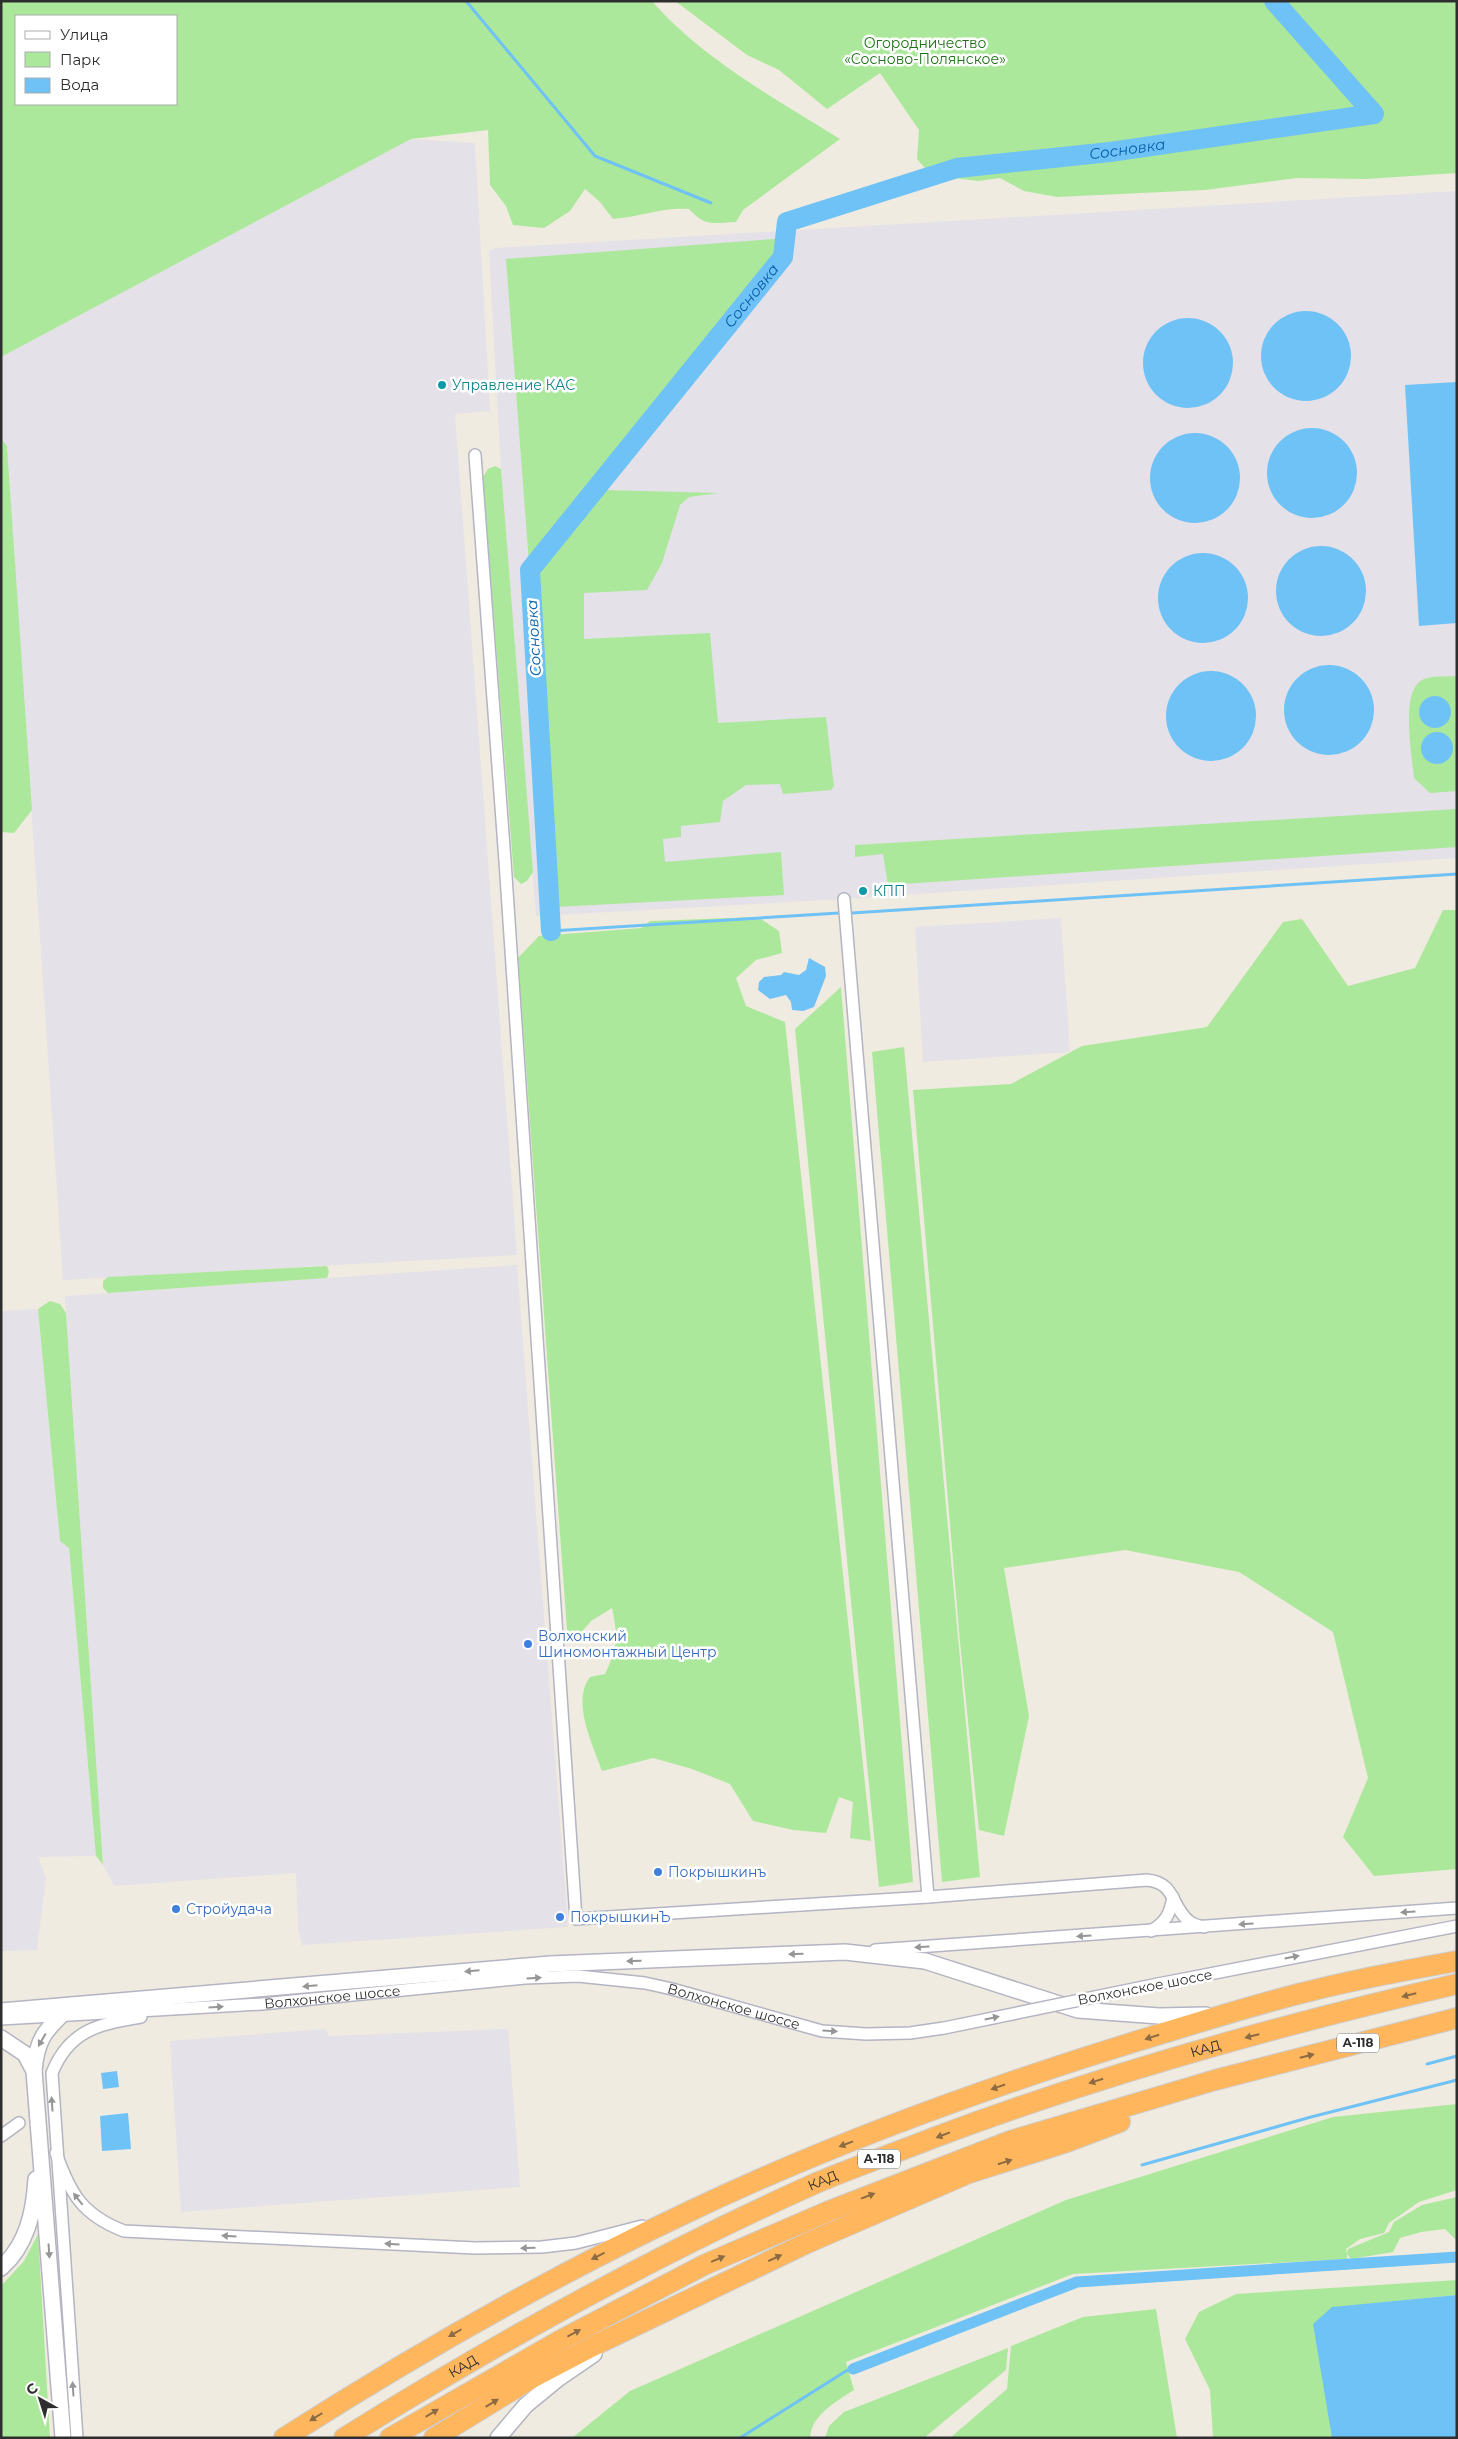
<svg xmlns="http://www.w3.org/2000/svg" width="1458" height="2439" viewBox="0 0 1458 2439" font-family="Montserrat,sans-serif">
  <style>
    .industrial { fill: #e4e1e8 }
    .green { fill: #ace89b; fill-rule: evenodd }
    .water { fill: #6fc2f6 }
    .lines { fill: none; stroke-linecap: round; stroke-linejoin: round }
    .stream { stroke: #6fc2f6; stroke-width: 3 }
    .canal { stroke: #6fc2f6; stroke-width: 11 }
    .river { stroke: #6fc2f6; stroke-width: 20 }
    .street-casing { stroke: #b4b4c2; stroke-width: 14 }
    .secondary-casing { stroke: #b4b4c2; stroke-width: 18 }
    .highway-casing { stroke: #cdcdcd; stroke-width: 22 }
    .street { stroke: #fff; stroke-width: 11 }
    .secondary { stroke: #fff; stroke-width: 15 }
    .highway { stroke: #ffb65c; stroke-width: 20 }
    .street-bridge-casing { stroke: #b4b4c2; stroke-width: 14; stroke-linecap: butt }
    .street-bridge { stroke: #fff; stroke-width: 11 }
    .oneway { fill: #969696 }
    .oneway2 { fill: #8c6b43 }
    .culture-dot { fill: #0f9aa8; stroke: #fff; stroke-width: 2 }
    .shop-dot { fill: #3f7fe0; stroke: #fff; stroke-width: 2 }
    .labels { text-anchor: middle; stroke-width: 5; stroke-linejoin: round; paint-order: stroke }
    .shield { fill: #fff; stroke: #6d6d6d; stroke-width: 1 }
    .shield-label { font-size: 12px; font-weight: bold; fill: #2e2e2e }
    .park-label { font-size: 14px; fill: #1f7217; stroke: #fff }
    .culture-label { font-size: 14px; fill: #0d838f; stroke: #fff; text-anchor: start }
    .shop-label { font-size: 14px; fill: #366cbe; stroke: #fff; text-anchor: start }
    .street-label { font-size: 14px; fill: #2e2e2e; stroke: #fff }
    .water-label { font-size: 15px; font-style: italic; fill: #065eaa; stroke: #fff }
  </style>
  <rect width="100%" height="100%" fill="#f0ebe0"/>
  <g class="industrial">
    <polygon points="411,139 475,143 490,411 455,414 517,1255 63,1280 7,446 1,439 1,357"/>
    <polygon points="1457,191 1457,858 844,899 536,916 501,469 489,251 495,248"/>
    <polygon points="1061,918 1070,1052 923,1062 915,927"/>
    <polygon points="517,1265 568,1927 302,1945 298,1928 296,1873 114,1886 103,1865 65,1296"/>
    <polygon points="38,1309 60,1541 69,1548 96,1856 38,1857 46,1878 37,1950 1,1951 1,1311"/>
    <polygon points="325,2029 329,2036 508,2029 520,2187 181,2212 170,2041"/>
  </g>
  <g class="green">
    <path d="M1 1H652C701 58 776 99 840 139L743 210 736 222C713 223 705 227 689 209 663 207 639 217 613 219L600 202 585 189 570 211 544 228 513 225 506 206 490 185 488 130 411 139 1 357ZM16 16H176V104H16Z"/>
    <polygon points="675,1 1457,1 1457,173 1366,179 1297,178 1205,190 1057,197 1024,191 1000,178 978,181 931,175 917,159 919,130 880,73 827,109 779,70 747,55"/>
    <polygon points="787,238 529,563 506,259"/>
    <polygon points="1,439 7,446 32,810 14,833 1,832"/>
    <polygon points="495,466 501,469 533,872 527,881 521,884 514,877 483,477 488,469"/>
    <polygon points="605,490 719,493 689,497 680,505 662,563 647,590 584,593 584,639 710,633 718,723 826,717 834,786 831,790 783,794 780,784 746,785 723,801 720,822 681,826 681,837 663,839 665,862 781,852 784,895 556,907 535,578"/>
    <path d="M1457 676V791L1430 793 1414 778C1412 755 1400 692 1422 680 1430 675 1447 677 1457 676Z"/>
    <polygon points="1457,809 1457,847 888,885 883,854 855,857 855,845"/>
    <polygon points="1443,910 1457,910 1457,1869 1374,1876 1343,1837 1368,1778 1333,1632 1239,1572 1125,1550 1004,1568 1029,1716 1004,1836 979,1830 960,1642 913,1090 1011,1084 1082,1046 1207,1027 1283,922 1302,919 1348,986 1415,968"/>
    <path d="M758 917 779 931 782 953 756 960 736 978 746 1006 785 1022 871 1841 850 1838 853 1802 839 1797 826 1833 793 1830 753 1821 730 1784 692 1769 653 1758 602 1771C593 1745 571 1702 590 1677L605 1674C618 1647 618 1637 612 1608L591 1621 574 1641 567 1630 518 958 539 936 641 928 650 921Z"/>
    <polygon points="841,987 913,1882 879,1887 795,1029"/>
    <polygon points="904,1047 980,1877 942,1882 872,1052"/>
    <polygon points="327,1266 329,1272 327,1278 108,1293 103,1288 103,1281 108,1277"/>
    <polygon points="50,1301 60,1304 66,1313 103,1865 96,1856 69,1548 60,1541 38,1309"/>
    <path d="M1457 2104V2190L1419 2202 1389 2223 1384 2233 1360 2239 1346 2249 1347 2254 1348 2249 1389 2232 1394 2222 1422 2205 1457 2197V2241L1445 2229 1421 2232 1400 2238 1393 2252 1351 2259 1347 2254V2259L1073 2274 846 2362 854 2390C837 2401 811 2415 810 2438H572L630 2391 1066 2200 1333 2117Z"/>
    <polygon points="38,2234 50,2438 1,2438 1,2286 24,2261"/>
    <polygon points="1457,2280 1457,2295 1368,2304 1386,2438 1213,2438 1210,2390 1185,2339 1199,2312 1236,2294"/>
    <polygon points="1156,2309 1177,2438 950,2438 1007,2389 1011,2346 1083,2317"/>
    <polygon points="1008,2348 1006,2370 924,2438 825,2438 829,2426 844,2412"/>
  </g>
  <g class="water">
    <circle cx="1306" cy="356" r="45"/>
    <circle cx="1188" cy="363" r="45"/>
    <polygon points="1457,382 1457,623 1419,626 1405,385"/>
    <circle cx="1312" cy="473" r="45"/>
    <circle cx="1195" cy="478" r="45"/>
    <circle cx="1321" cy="591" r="45"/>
    <circle cx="1203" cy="598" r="45"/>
    <circle cx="1329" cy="710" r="45"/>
    <circle cx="1211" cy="716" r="45"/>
    <circle cx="1435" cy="712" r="16"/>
    <circle cx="1437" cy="748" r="16"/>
    <polygon points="809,958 825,967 826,976 814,1007 803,1011 792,1010 791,1002 786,995 770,999 758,990 759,982 764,977 781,975 784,972 799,975 806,970"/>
    <polygon points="117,2071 119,2087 103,2089 101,2073"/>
    <polygon points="128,2113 131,2149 102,2151 100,2116"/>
    <polygon points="1457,2295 1457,2438 1332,2438 1313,2324 1332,2307"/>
  </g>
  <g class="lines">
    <g class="stream">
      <polyline points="466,1 595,156 711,203"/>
      <polyline points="852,913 1457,874"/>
      <polyline points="551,931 839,913"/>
      <polyline points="1427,2064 1457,2056"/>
      <polyline points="1142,2165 1311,2117 1457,2080"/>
      <polyline points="740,2438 846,2371 853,2369"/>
    </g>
    <polyline class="canal" points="853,2369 1077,2282 1457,2257"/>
    <path class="river" id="s1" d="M551 931 530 570 783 257 787 222 957 168 1110 152 1374 114 1274 1"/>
    <g class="street-casing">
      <g id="street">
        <path d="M475 455 505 861 576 1919 928 1897 1147 1880C1177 1883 1170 1907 1190 1922 1194 1925 1200 1926 1204 1927"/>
        <polyline points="844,899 928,1897"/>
        <path d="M1151 1931C1166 1922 1170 1914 1173 1897"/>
        <polyline points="875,1950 1457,1908"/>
        <polyline points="1158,1984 1457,1926"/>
        <path id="s2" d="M1 2019 262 2004 525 1978 578 1976 645 1983 672 1989 822 2031 866 2034 910 2033 944 2028"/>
        <polyline points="1,2136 19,2123"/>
        <path d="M56 2153C70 2193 82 2215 124 2231L475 2248 542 2247 576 2243 642 2226"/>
        <path d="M77 2438 52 2073C69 2030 99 2024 141 2017"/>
      </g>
    </g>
    <g class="secondary-casing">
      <g id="secondary">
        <polyline points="1,2011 550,1964 845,1952 925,1961 1078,2010 1159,2016 1206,2015"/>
        <polyline points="1,2038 25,2054 34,2071"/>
        <path d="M1 2268C27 2245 34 2212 36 2179"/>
        <path d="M63 2438 34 2071C37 2035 48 2028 72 2005"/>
        <polyline points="498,2438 526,2405 559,2378 594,2354"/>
      </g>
    </g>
    <g class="highway-casing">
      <g id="highway">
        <path d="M284 2438C414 2355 547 2279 686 2213 830 2144 982 2089 1134 2042 1191 2025 1249 2006 1306 1992 1356 1979 1406 1970 1457 1961"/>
        <path id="s3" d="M344 2438C495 2344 651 2257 814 2184 853 2167 893 2154 933 2138 1103 2074 1279 2025 1457 1984"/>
        <polyline points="390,2438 561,2340 704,2265 829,2211 1010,2141 1215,2080 1457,2018"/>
        <polyline points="434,2438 532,2378 593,2346 805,2244 969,2173 1067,2142 1120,2122"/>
      </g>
    </g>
    <use href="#street" class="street"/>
    <use href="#secondary" class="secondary"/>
    <use href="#highway" class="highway"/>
    <g class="street-bridge-casing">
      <polyline id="street-bridge" points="944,2028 1158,1984"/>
    </g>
    <use href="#street-bridge" class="street-bridge"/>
  </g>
  <defs><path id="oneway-solid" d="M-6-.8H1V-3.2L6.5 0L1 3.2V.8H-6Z" transform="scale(1.25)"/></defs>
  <g class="oneway">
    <use href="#oneway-solid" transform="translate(1408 1912) rotate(176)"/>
    <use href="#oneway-solid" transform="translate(1246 1924) rotate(176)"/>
    <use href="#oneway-solid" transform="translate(1084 1936) rotate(176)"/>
    <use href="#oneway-solid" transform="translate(922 1947) rotate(176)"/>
    <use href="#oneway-solid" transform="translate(796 1954) rotate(178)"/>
    <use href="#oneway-solid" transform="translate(1292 1957) rotate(-11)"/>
    <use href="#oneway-solid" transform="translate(634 1961) rotate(178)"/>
    <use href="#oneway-solid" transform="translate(472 1971) rotate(175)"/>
    <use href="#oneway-solid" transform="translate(534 1978) rotate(-3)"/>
    <use href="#oneway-solid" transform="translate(310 1986) rotate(175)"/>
    <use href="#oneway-solid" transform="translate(216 2007) rotate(-4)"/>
    <use href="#oneway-solid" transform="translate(992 2018) rotate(-12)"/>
    <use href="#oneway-solid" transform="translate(830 2031) rotate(4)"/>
    <use href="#oneway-solid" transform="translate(42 2040) rotate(120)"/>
    <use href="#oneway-solid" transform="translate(52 2104) rotate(-94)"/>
    <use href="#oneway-solid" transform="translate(78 2199) rotate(-128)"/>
    <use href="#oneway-solid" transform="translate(229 2236) rotate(-177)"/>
    <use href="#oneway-solid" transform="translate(392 2244) rotate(-177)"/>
    <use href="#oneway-solid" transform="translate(528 2248) rotate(178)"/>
    <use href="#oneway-solid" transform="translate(49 2251) rotate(86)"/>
    <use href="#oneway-solid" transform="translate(73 2389) rotate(-94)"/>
  </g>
  <g class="oneway2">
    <use href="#oneway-solid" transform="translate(1409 1995) rotate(166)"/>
    <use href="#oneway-solid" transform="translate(1252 2036) rotate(166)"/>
    <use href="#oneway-solid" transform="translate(1152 2037) rotate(163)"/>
    <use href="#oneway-solid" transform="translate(1307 2056) rotate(-14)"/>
    <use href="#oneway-solid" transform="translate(1096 2081) rotate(163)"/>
    <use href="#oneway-solid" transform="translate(998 2087) rotate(161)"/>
    <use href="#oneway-solid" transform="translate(943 2135) rotate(159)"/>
    <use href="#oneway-solid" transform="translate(846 2144) rotate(159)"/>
    <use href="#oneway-solid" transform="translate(1005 2162) rotate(-18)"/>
    <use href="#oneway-solid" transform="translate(868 2196) rotate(-21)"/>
    <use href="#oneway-solid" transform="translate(598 2256) rotate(153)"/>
    <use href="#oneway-solid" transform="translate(775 2258) rotate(-25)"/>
    <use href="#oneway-solid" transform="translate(718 2259) rotate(-23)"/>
    <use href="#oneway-solid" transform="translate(455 2333) rotate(150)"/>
    <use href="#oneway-solid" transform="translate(574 2333) rotate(-28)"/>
    <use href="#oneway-solid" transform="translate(492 2403) rotate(-31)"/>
    <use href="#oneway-solid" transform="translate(432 2413) rotate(-31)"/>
    <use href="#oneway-solid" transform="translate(316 2417) rotate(148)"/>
  </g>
  <g class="culture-dot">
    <circle cx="442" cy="385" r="5"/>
    <circle cx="863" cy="891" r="5"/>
  </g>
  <g class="shop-dot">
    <circle cx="528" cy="1644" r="5"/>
    <circle cx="658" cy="1872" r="5"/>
    <circle cx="176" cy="1909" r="5"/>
    <circle cx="560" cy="1917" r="5"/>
  </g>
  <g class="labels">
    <g class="shield">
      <rect x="1337" y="2033.5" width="42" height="19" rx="4"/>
      <rect x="858" y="2149.5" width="42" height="19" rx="4"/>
    </g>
    <g class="shield-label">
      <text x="1358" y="2047">А-118</text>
      <text x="879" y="2163">А-118</text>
    </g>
    <g class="park-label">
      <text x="925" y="48">Огородничество<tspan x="925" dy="16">«Сосново-Полянское»</tspan></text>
    </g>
    <g class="culture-label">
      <text x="452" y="390">Управление КАС</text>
      <text x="873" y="896">КПП</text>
    </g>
    <g class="shop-label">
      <text x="538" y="1641">Волхонский<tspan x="538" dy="16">Шиномонтажный Центр</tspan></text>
      <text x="668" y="1877">Покрышкинъ</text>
      <text x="186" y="1914">Стройудача</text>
      <text x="570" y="1922">ПокрышкинЪ</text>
    </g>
    <g class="street-label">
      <text transform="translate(1145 1987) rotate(-11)" y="5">Волхонское шоссе</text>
      <text dy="5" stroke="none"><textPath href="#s2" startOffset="332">Волхонское шоссе</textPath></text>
      <text dy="5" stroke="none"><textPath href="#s2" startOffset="738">Волхонское шоссе</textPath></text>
      <text dy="5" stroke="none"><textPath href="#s3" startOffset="949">КАД</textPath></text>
      <text dy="5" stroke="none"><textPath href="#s3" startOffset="544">КАД</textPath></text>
      <text dy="5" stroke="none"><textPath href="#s3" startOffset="139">КАД</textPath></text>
    </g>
    <g class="water-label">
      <text dy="5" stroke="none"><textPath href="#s1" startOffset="1149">Сосновка</textPath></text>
      <text dy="5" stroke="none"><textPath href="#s1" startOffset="714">Сосновка</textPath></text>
      <text transform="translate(534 638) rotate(-93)" y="5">Сосновка</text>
    </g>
  </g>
  <rect width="1458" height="2439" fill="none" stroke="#2e2e2e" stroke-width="5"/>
  <rect x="15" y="15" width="162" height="90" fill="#ffffff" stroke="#ababab"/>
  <rect x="25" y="31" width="25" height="8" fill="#ffffff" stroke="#ababab"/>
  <text x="60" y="40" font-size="15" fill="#2e2e2e">Улица</text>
  <rect x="25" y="52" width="25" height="15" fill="#ace89b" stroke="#ababab"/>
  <text x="60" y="65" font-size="15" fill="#2e2e2e">Парк</text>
  <rect x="25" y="78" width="25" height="15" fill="#6fc2f6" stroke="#ababab"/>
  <text x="60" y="90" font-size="15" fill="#2e2e2e">Вода</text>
  <g transform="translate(40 2399) rotate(321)" stroke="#ffffff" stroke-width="4" paint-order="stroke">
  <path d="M0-4L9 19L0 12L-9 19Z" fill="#2e2e2e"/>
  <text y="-8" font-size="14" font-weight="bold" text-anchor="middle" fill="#2e2e2e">С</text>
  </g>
</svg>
